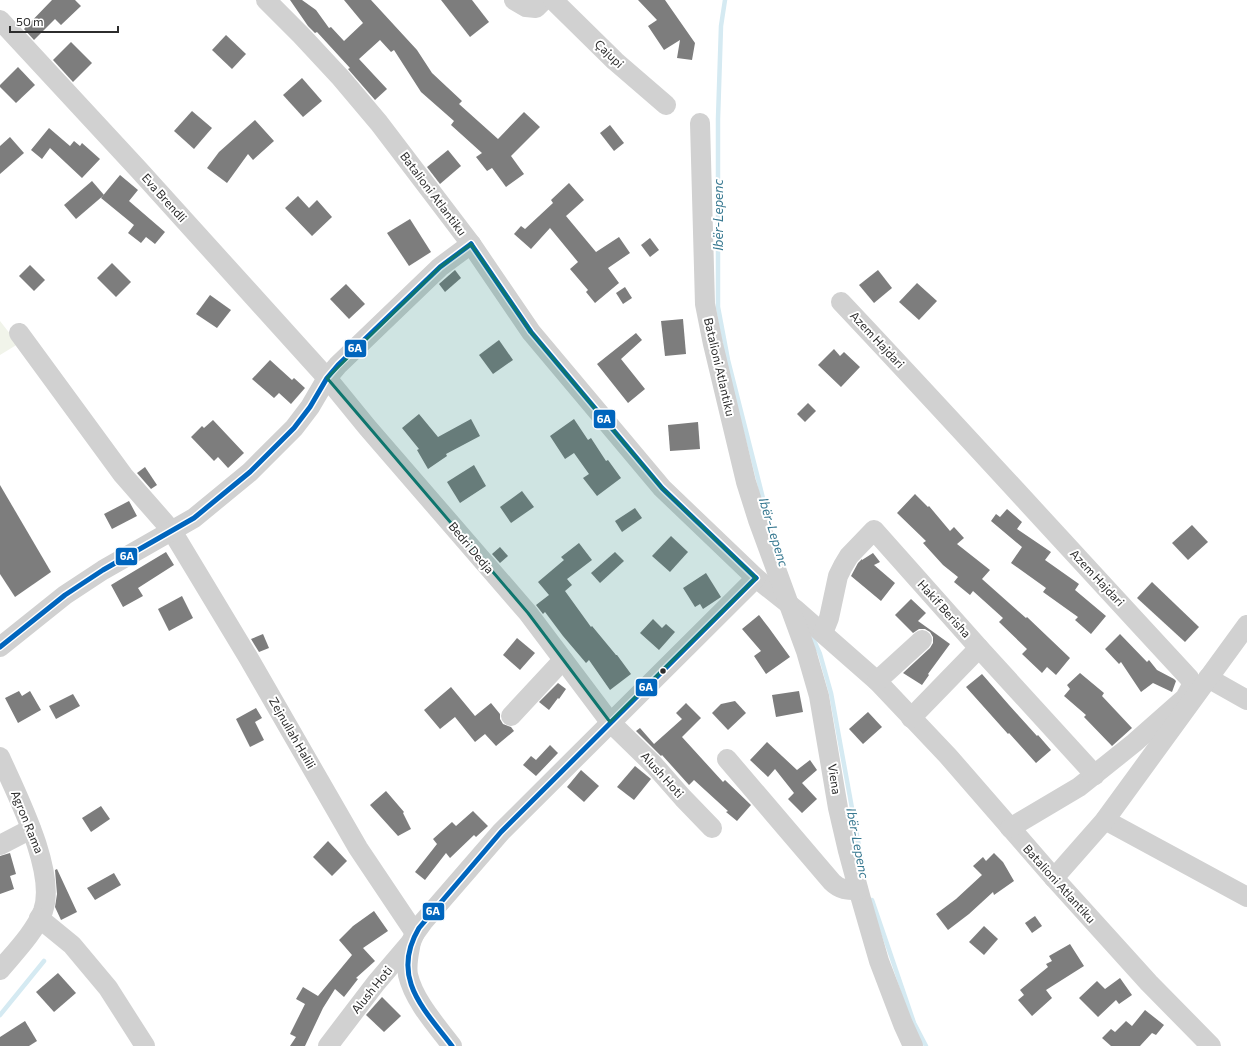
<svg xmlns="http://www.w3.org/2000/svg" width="1247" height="1046" viewBox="0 0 1247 1046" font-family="Commissioner,sans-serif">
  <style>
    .green { fill: #f1f4ea }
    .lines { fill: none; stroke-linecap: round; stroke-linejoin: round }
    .stream { stroke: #d5eaf2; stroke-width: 4.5 }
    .building { fill: #7d7d7d }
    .minor { stroke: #d1d1d1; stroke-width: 20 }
    .bus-1-casing { stroke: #fff; stroke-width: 8 }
    .bus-1 { stroke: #0065bd; stroke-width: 5 }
    .marked { fill: #0f766e; fill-opacity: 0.2; stroke: #0f766e; stroke-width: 3; stroke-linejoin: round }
    .bus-dot { fill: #2c2c2c; stroke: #fff; stroke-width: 1.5 }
    .labels { text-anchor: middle; stroke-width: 4; stroke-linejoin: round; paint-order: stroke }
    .street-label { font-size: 12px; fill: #2c2c2c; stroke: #fff }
    .water-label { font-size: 13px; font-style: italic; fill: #387991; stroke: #fff }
    .line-badge { stroke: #fff; stroke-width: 1.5 }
    .badge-label { font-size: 11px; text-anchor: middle; font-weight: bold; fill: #fff }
  </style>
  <rect width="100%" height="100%" fill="#fff"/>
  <polygon class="green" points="0,321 18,344 0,355"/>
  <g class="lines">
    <g class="stream">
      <polyline points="725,0 721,26 718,119 718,307 728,360 769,522"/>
      <polyline points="811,634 820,654 831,693 864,874"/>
      <polyline points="872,900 914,1023 926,1046"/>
      <polyline points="0,1015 44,961"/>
    </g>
  </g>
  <g class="building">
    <polygon points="52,0 75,0 81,6 61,25 55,19 34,40 24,29"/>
    <polygon points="290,0 302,0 316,10 329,28 331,27 344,41 363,23 344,0 371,0 417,50 432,73 462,101 459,104 498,139 524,112 540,127 511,156 524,174 506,187 492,168 487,171 476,157 482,153 451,125 454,121 421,92 394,50 391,52 380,40 359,59 387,89 375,100 348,69 350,68 317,32 315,33 308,26"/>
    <polygon points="441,0 472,0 489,22 470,37"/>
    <polygon points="638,0 665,0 695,43 692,60 677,58 680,40 664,50 648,26 657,20"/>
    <polygon points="226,35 246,54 232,69 212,50"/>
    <polygon points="71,42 92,63 73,82 53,60"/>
    <polygon points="18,67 35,85 16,103 0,87 0,85"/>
    <polygon points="302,78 322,101 303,117 283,95"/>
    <polygon points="192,111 212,128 194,149 174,131"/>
    <polygon points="255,120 274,141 253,160 248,154 227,183 207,168 219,152"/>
    <polygon points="610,125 624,143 614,151 600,133"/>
    <polygon points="49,128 70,146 74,141 80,146 82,143 100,159 82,178 50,148 42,159 31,150"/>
    <polygon points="10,137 24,153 0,174 0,146"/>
    <polygon points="448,150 461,166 440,184 427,167"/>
    <polygon points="120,175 138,190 129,201 165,232 155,244 146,237 141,243 128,233 134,225 101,198"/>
    <polygon points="92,181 104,195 76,219 64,205"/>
    <polygon points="569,183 584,200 566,216 596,252 619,237 630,253 608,268 619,283 595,303 586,292 588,290 570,269 578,262 550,228 531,249 514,234 521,226 525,229 553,203 551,200"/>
    <polygon points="298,196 309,208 317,200 332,217 312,236 285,208"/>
    <polygon points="410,219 431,252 409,266 387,233"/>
    <polygon points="650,238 659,250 650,257 641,245"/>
    <polygon points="112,263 131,282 116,297 97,278"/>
    <polygon points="30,265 45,280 34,291 19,276"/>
    <polygon points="455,270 461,278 445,292 439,284"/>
    <polygon points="878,270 892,288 874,303 859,285"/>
    <polygon points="917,283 937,301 919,320 899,302"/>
    <polygon points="346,284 365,304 349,319 330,299"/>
    <polygon points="625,287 632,298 623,304 616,293"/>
    <polygon points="210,295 231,310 217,328 196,314"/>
    <polygon points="683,319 686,354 665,356 661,321"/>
    <polygon points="636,333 642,340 621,359 645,389 628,403 597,364"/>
    <polygon points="499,340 513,360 493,374 479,355"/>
    <polygon points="834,349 840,356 844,352 860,367 841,387 818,365"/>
    <polygon points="270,360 292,380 294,378 305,388 291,404 279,393 274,398 252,379"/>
    <polygon points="808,403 816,411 805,422 797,414"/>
    <polygon points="419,414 438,437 471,419 480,436 446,454 447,456 428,469 417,450 419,449 402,428"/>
    <polygon points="574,419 588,440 591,438 606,461 608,460 621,478 597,496 583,478 589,474 574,453 565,459 550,436"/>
    <polygon points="213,420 244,453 228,468 218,457 214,461 191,437 202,426 204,428"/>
    <polygon points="698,422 700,449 670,451 668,425"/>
    <polygon points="474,465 486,486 460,503 447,482"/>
    <polygon points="145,467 157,485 151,489 137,473"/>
    <polygon points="0,485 51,572 15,597 0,574"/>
    <polygon points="522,491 534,507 511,523 500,507"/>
    <polygon points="915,494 928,507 929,506 950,531 954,527 964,538 957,544 990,570 982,579 1026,618 1027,617 1070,658 1056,675 1047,667 1042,673 1022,654 1027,649 999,622 1003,618 973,591 970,595 954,582 958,577 943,565 923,543 926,541 897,513"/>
    <polygon points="129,501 137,516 112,529 104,514"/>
    <polygon points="635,508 642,518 622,532 615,521"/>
    <polygon points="1007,509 1022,522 1017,529 1051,552 1045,560 1079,584 1075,590 1106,616 1091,634 1075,620 1078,617 1043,592 1046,588 1011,563 1022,547 991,521 996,514 1000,517"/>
    <polygon points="1192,525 1208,542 1188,560 1172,543"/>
    <polygon points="671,536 688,552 670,572 652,556"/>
    <polygon points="579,543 592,560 567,579 572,585 565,591 591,627 592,626 616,655 617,655 631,674 610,690 589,660 586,663 563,636 545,612 543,614 536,605 549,595 538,582 564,560 561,557"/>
    <polygon points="500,547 508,556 500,563 492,554"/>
    <polygon points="166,552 174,565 138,588 143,596 123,607 111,585"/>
    <polygon points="615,552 624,561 600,583 591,573"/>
    <polygon points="873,553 880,562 874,565 895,583 881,601 851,576 858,563 862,559 862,560"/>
    <polygon points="706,573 721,597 703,609 700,604 695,607 683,588"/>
    <polygon points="1152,582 1199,627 1185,642 1137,598"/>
    <polygon points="182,596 193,618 169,631 158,609"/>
    <polygon points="911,599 926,613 918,621 950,644 928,674 929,675 922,685 903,673 930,648 933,643 933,637 930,632 925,629 919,629 913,633 895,615"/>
    <polygon points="759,615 769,628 790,657 766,674 754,656 761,651 742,629"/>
    <polygon points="653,619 662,628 666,624 675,632 659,650 640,633"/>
    <polygon points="263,634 269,648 259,652 251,639"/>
    <polygon points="1120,634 1147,662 1149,660 1157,670 1174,679 1176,681 1172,692 1153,683 1141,692 1121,662 1119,664 1105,649"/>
    <polygon points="517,638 535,653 520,670 503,655"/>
    <polygon points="1080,673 1104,693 1102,696 1132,728 1112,746 1084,717 1086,715 1064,696 1070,689 1067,685"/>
    <polygon points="982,674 1009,705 1037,736 1038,735 1051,750 1036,763 1009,733 1008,734 966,687"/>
    <polygon points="558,683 566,689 559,699 558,698 549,710 539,702"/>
    <polygon points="451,687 475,716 491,703 500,714 500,719 503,724 511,727 514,731 496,746 485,734 475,742 455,717 440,729 424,710"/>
    <polygon points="19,691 22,696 30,691 41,710 18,723 5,698"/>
    <polygon points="799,691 803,712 776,717 772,695"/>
    <polygon points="73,694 80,706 56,719 49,706"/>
    <polygon points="735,701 746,713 728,730 712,713 721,704"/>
    <polygon points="686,703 701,718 682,737 723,782 725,780 751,805 737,821 726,812 728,811 694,780 689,785 662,755 661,756 636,731 640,728 654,744 682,719 676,713"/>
    <polygon points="256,708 262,718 255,722 264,740 250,747 236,719"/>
    <polygon points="868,712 882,727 863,744 849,729"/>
    <polygon points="767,742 797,770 810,760 817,770 802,783 817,799 802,813 788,799 794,793 775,769 768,777 750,760"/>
    <polygon points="550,745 558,753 536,776 523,765 531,756 536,760"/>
    <polygon points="635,766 651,779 634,800 617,787"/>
    <polygon points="581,770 599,786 584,802 567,787"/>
    <polygon points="386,791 404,812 403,813 411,829 398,836 370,805"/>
    <polygon points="101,806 110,819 91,832 82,818"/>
    <polygon points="473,811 488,826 476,837 474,835 450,858 446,853 425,880 415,872 437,844 433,839 452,822 456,826"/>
    <polygon points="328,841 347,861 332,876 313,857"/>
    <polygon points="10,853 16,874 10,876 14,889 0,894 0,856"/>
    <polygon points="994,853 1003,862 1014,881 994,895 993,892 969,914 948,930 936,914 956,899 982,875 973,866 983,857 986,861"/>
    <polygon points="57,869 77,912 61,920 55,907 57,894 55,870"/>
    <polygon points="114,873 121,885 95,900 87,888"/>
    <polygon points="374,911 388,931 363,948 375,961 356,978 358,979 344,997 335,989 323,1008 305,1046 290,1046 296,1037 290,1034 305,1004 296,999 303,987 318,996 352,955 339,940 353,926"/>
    <polygon points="1035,916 1042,926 1032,933 1025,923"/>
    <polygon points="984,926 998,939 984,955 969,942"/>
    <polygon points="1070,944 1084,966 1046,990 1052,998 1032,1016 1018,1000 1024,995 1020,990 1048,967 1046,964 1052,961 1049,956"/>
    <polygon points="58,973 76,993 54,1012 36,992"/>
    <polygon points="1120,978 1132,995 1119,1004 1116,1000 1098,1017 1079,998 1097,981 1105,989"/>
    <polygon points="382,997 401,1016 384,1032 366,1015"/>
    <polygon points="1145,1010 1164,1025 1156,1035 1152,1033 1140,1046 1111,1046 1102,1038 1111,1029 1115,1032 1126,1021 1132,1026"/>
    <polygon points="25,1021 37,1041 29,1046 0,1046 0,1037"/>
  </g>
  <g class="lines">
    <g class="minor">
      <polyline points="266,0 301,35 341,78 379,123 471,244 531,332 662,488 756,578 795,609 877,681 948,756 1054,878 1149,983 1211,1046"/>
      <polyline points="514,0 526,7 536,8 544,0"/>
      <polyline points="553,0 615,61 666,105"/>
      <polyline points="0,20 138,169 327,378 367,427 528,613 610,722 654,765 683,798 712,828"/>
      <polyline points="700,123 705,304 713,344 746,482 758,520 806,651 819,696 838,808 848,851 861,899 879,961 903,1024 913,1046"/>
      <path d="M841 302C958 426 1073 553 1189 678L1191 682V687L1185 698 1134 743 1079 787 1010 828"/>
      <polyline points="19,333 123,475 172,531 248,657 358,848 415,933"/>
      <polyline points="823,633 829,618 838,576 843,566 849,556 874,530 979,648 1095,775"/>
      <polyline points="0,647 65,595 103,570 194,518 250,472 294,428 310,407 327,378 338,365 440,267 471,244"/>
      <polyline points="1208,678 1247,700"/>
      <polyline points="877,681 922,640"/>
      <polyline points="511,716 563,660"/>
      <polyline points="911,718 979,648"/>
      <path d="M0 757C16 793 57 872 43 911 34 933 15 952 0 970"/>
      <path d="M727 759 832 882C840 890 847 890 858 890"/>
      <polyline points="1105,820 1247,897"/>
      <polyline points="0,845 31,829"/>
      <polyline points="1054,878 1105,820 1247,625"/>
      <polyline points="39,918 72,945 108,988 145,1046"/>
      <path d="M411 942C409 953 406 964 408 975 414 1001 437 1026 452 1046"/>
      <polyline points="328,1046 376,983 411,942 415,933 423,922 501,832 756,578"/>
    </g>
    <g class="bus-1-casing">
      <g id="bus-1">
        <polyline points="471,244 531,332 662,488 756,578"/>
        <polyline points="0,647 65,595 103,570 194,518 250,472 294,428 310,407 327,378 338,365 440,267 471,244"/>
        <path d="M452 1046C423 1008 390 977 419 928L501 832 756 578"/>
      </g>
    </g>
    <use href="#bus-1" class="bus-1"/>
  </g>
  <path class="marked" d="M471 244 531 332 662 488 756 578 610 722 528 613 327 378 440 267Z"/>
  <circle class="bus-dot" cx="663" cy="671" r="3.5"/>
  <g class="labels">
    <g class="street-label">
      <text transform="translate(609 54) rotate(44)" y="4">Çajupi</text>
      <text transform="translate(433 194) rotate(53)" y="4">Batalioni Atlantiku</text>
      <text transform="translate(164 198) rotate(48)" y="4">Eva Brendli</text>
      <text transform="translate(877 340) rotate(47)" y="4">Azem Hajdari</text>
      <text transform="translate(719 367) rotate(77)" y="4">Batalioni Atlantiku</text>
      <text transform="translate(471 548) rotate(50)" y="4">Bedri Dedja</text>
      <text transform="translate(1097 578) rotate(47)" y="4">Azem Hajdari</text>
      <text transform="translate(944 609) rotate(48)" y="4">Hakif Berisha</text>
      <text transform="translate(292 733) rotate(60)" y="4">Zejnullah Halili</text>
      <text transform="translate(662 775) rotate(48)" y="4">Alush Hoti</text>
      <text transform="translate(834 779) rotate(81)" y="4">Viena</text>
      <text transform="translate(27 822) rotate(68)" y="4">Agron Rama</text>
      <text transform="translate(1059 884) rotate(48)" y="4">Batalioni Atlantiku</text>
      <text transform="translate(372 990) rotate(-51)" y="4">Alush Hoti</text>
    </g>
    <g class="water-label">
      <text transform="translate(718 215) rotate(-90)" y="5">Ibër-Lepenc</text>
      <text transform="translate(774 532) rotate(73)" y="5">Ibër-Lepenc</text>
      <text transform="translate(858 843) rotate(79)" y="5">Ibër-Lepenc</text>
    </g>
  </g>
  <g class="line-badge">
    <rect x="344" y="339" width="23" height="19" rx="4" fill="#0065bd"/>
    <rect x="593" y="409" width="23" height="20" rx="4" fill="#0065bd"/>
    <rect x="115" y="547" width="23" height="19" rx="4" fill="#0065bd"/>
    <rect x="635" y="678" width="23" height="19" rx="4" fill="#0065bd"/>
    <rect x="422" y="902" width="23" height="19" rx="4" fill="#0065bd"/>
  </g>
  <g class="badge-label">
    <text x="355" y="352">6A</text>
    <text x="604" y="423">6A</text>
    <text x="127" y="560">6A</text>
    <text x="646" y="691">6A</text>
    <text x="433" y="915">6A</text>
  </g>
  <path d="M10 26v6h108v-6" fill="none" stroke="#2c2c2c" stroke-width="2"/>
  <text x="16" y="26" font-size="12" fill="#2c2c2c" stroke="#ffffff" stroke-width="3" paint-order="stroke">50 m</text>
</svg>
